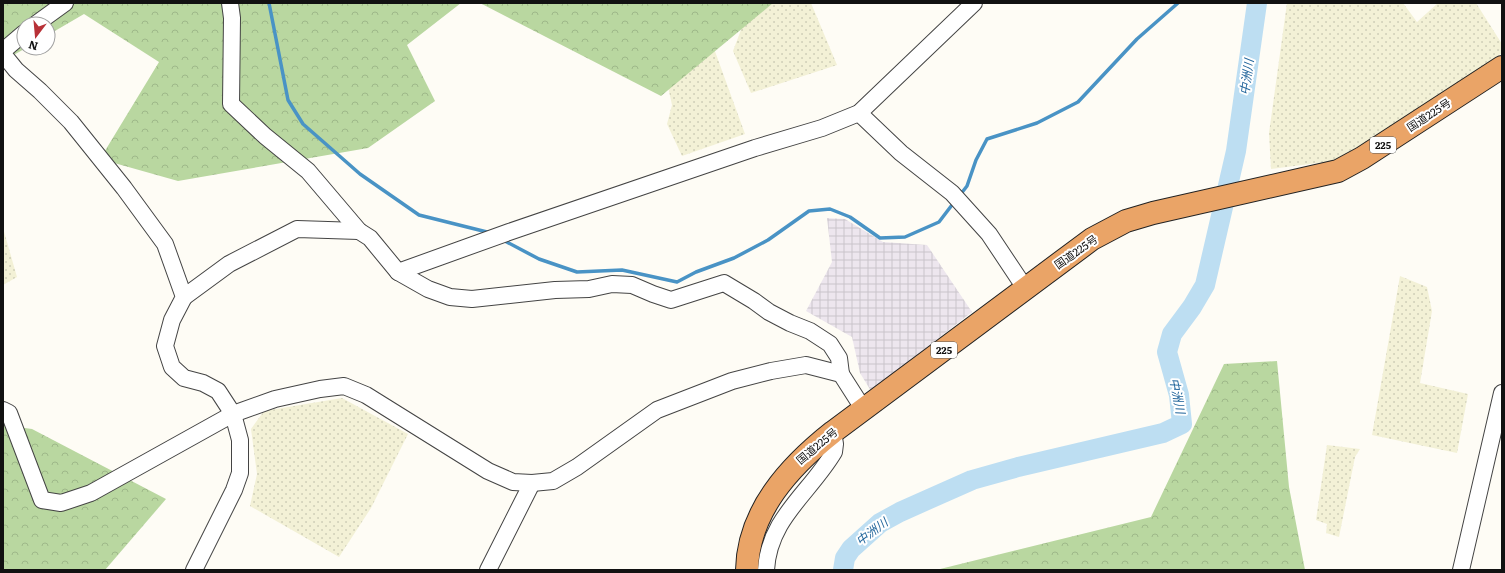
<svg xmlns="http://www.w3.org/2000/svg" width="1505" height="573" viewBox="0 0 1505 573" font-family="Literata,'Noto Sans JP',serif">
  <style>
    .industrial { fill: url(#industrial-grid) }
    .farmland { fill: url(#farmland-dots) }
    .forest { fill: url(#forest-crowns) }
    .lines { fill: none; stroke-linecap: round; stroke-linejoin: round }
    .stream { stroke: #4993c5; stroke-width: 3.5 }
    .river { stroke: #bddef2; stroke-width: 20 }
    .minor-casing { stroke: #444; stroke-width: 18 }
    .highway-casing { stroke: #222; stroke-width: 24 }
    .minor { stroke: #fff; stroke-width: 16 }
    .highway { stroke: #eaa467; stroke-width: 22 }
    .labels { text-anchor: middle; stroke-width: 4; stroke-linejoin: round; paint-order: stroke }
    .shield { fill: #fff; stroke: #585858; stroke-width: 1 }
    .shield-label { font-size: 10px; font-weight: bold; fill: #111 }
    .street-label { font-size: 11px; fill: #111; stroke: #fff }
    .water-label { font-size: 12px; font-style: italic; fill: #21659b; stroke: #fff }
  </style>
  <defs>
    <pattern id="industrial-grid" width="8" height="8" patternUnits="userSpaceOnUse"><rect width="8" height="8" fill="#ede6ee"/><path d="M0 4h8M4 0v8" fill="none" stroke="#cac4cb"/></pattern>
    <pattern id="farmland-dots" width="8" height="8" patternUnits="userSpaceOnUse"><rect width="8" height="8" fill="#f3f1d6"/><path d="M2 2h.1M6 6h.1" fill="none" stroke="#cfceb7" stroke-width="1.8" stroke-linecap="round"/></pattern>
    <pattern id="forest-crowns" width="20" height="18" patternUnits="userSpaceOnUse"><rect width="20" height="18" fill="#b9d7a0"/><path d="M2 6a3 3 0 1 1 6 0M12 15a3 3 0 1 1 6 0" fill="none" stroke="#9eb889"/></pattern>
  </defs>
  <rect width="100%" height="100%" fill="#fefcf5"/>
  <polygon class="industrial" points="827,218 845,219 883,242 927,245 972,312 871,391 860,373 852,337 806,311 832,262"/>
  <g class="farmland">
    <polygon points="772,3 811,3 837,65 751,93 733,51 747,14"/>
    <polygon points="1287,3 1403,3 1417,22 1438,3 1476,3 1502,44 1502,53 1397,124 1333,161 1271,169 1269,133"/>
    <polygon points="704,21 745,134 682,156 667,124 672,105 663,64"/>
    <polygon points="3,228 17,277 3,285"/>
    <polygon points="1400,276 1427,287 1432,311 1420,383 1468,394 1457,453 1372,435"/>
    <polygon points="342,398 408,434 371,508 339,557 250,506 257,474 251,429 264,411"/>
    <polygon points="1327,445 1360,449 1355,457 1339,537 1326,533 1327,524 1316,520"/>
  </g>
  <g class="forest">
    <polygon points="3,3 461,3 407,45 435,101 368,148 178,181 100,159 159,62 84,14 48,35 48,24 24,24 24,48 26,48 3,61"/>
    <polygon points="480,3 773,3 661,96"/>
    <polygon points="1277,361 1289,487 1305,570 936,570 1151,517 1224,364"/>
    <polygon points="3,425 32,429 166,499 105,570 3,570"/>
  </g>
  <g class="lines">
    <g class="stream">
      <polyline points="269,3 288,100 303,124 360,174 419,215 491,233"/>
      <polyline points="960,195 967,186 976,160 987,139 1037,123 1078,102 1137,39 1178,3"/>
      <polyline points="503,240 539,259 577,272 622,270 677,282 696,272 734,258 768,240 809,211 830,209 850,217 880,238 905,237 939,222 955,201"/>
    </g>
    <polyline class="river" points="843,570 845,558 851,549 880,523 900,512 972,480 1018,467 1163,433 1182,424 1179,395 1167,352 1172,334 1192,307 1205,285 1236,151 1257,3"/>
    <g class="minor-casing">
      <g id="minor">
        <polyline points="230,3 232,18 231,104 265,136 308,171 359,231 370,238 398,272 428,289 450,297 472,299 555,290 589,289 612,284 632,285 653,294 671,300 724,283 754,301 769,312 790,323 810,331 830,344 839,358 841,374"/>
        <polyline points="36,24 65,3"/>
        <polyline points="3,51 24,33"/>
        <polyline points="3,54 16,70 40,91 71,122 124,188 165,244 184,297 172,320 165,346 172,367 184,378 203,383 218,391 233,414 240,440 240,473 234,490 194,570"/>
        <polyline points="859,113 901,153 952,193 989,234 1025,288"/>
        <polyline points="398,272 509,232 755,148 822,128 859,113 974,3"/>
        <polyline points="184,297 229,264 297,229 359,231"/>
        <polyline points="3,410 9,413 42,500 61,503 91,493 233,414 275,399 320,389 344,386 366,395 488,471 513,482 532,483 553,481 577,467 657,410 732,381 771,371 806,365 841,374 864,410"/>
        <polyline points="488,570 532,483"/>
        <path d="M766 570C769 518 809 494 834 452L835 444 833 432"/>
        <polyline points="1461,570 1502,393"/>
      </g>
    </g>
    <g class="highway-casing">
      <path id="highway" d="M747 570C748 511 790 466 833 432L1092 239 1126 221 1153 213 1338 171 1362 158 1502 67"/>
    </g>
    <use href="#minor" class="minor"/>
    <use href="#highway" class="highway"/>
  </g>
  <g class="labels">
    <g class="shield">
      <rect x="1370" y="137" width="26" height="16" rx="3"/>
      <rect x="931" y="342" width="26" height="16" rx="3"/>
    </g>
    <g class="shield-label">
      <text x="1383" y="149">225</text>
      <text x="944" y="354">225</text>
    </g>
    <g class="street-label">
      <text transform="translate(1429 115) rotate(-33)" y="4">国道225号</text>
      <text transform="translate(1076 252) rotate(-35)" y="4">国道225号</text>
      <text transform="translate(817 446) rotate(-40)" y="4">国道225号</text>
    </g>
    <g class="water-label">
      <text transform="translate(1247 77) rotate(-82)" y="4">中洲川</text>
      <text transform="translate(1177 396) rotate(79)" y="4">中洲川</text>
      <text transform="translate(872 532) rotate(-37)" y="4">中洲川</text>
    </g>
  </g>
  <rect width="1505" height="573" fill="none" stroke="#111111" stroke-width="8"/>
  <g transform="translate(36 36) rotate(196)"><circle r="19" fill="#ffffff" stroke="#a0a0a0"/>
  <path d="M0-3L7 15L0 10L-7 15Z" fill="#b83137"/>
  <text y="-6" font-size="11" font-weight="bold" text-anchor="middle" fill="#111111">N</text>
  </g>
</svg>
